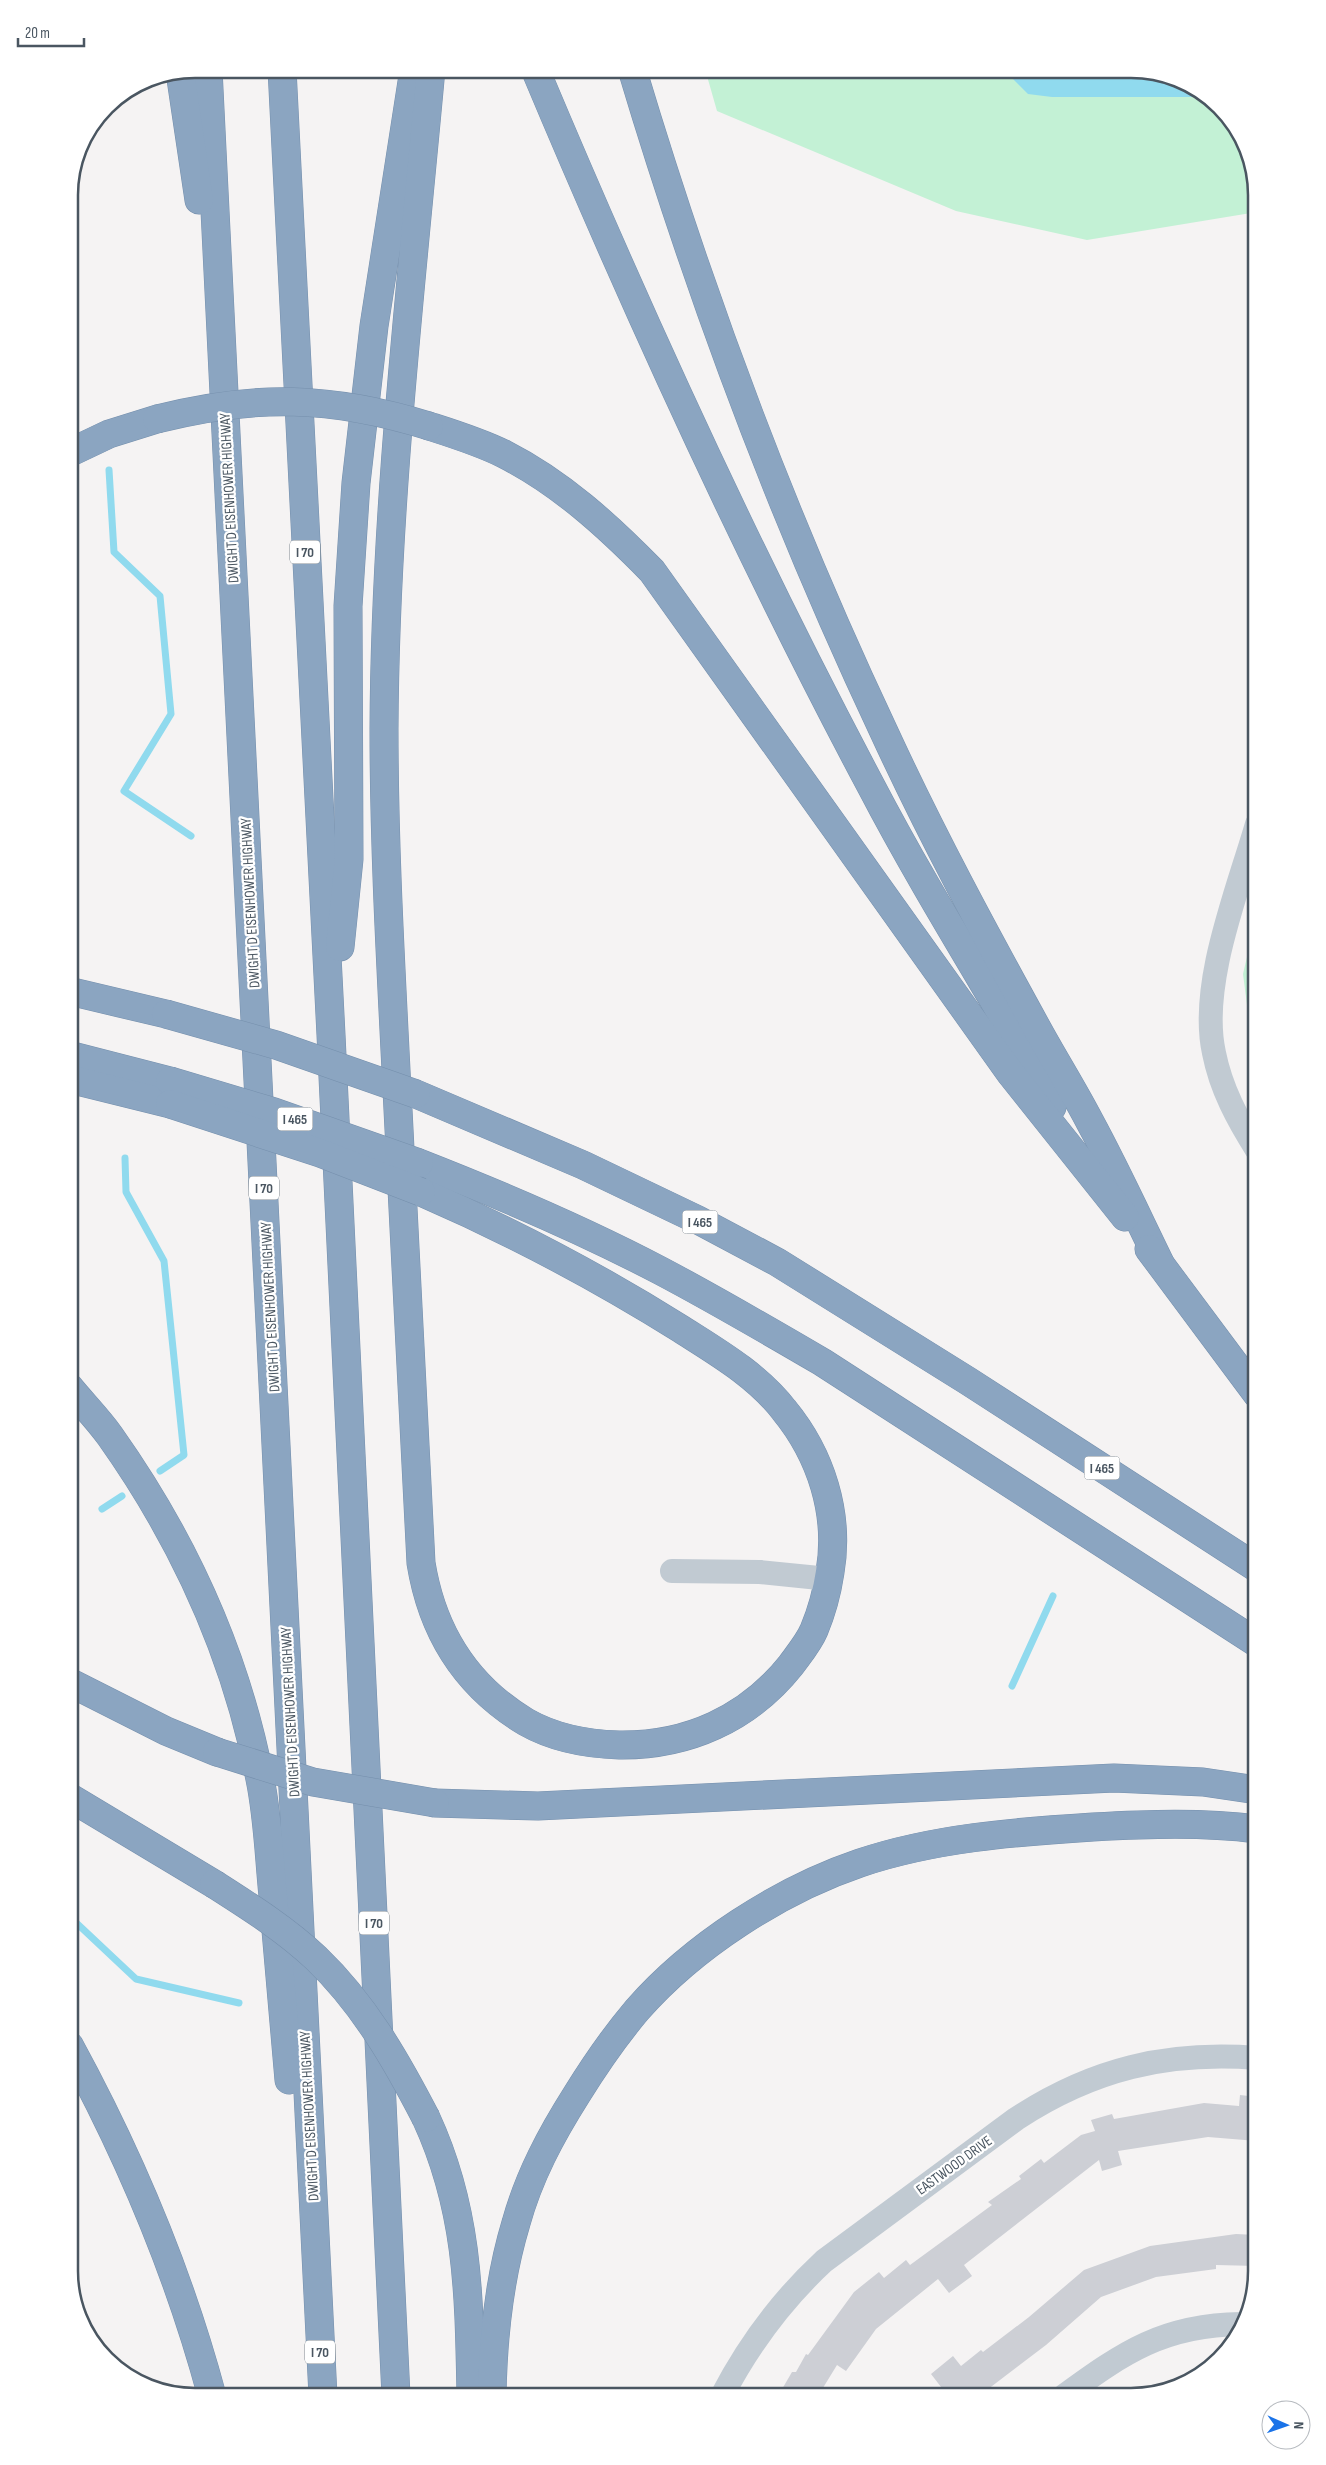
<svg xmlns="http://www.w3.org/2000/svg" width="1326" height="2465" viewBox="0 0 1326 2465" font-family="'Sofia Sans Condensed',sans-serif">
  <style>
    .green { fill: #c3f1d5 }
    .water { fill: #90daee }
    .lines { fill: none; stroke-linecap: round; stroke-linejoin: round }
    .stream { stroke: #90daee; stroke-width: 7 }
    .building { fill: #cdcfd5 }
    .highway-casing { stroke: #7690ad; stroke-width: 29 }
    .minor { stroke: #c1cad2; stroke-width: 24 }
    .highway { stroke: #8ba5c1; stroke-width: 28 }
    .highway-bridge-casing { stroke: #7690ad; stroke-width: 29; stroke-linecap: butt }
    .highway-bridge { stroke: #8ba5c1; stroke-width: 28 }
    .labels { text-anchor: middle; stroke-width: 4.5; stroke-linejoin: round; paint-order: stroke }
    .shield { fill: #fff; stroke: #808990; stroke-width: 1 }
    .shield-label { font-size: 14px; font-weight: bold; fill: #4a5661 }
    .street-label { font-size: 15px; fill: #4a5661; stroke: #fff }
    .rim { fill: none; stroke: #4a5661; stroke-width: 2.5 }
  </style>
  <rect width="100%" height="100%" fill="#f5f3f3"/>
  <g class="green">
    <polygon points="705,69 1140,69 1208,95 1248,146 1257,195 1257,212 1087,240 956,211 717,111"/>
    <polygon points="1257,914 1257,1082 1243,974"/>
  </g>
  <polygon class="water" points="873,69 1026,69 1037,73 1173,81 1210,97 1052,97 1028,94 1011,77 964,78 913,71 889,73"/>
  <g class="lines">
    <g class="stream">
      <polyline points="109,470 114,552 160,596 171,714 124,791 191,836"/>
      <polyline points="125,1158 126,1192 164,1261 184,1455 160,1471"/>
      <polyline points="102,1509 122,1496"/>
      <polyline points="1012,1686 1053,1596"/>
      <polyline points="69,1916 136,1979 239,2003"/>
    </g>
  </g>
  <g class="building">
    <polygon points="1240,2095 1257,2097 1257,2141 1208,2137 1118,2151 1122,2165 1102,2171 1099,2160 964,2265 972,2276 949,2293 938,2279 876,2329 846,2371 837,2365 818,2396 778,2396 792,2372 796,2372 806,2354 808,2355 854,2292 879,2272 884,2278 906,2260 910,2265 992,2205 988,2202 1021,2179 1019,2176 1041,2159 1044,2163 1081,2135 1095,2131 1091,2120 1112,2114 1114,2119 1204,2103 1239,2106"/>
    <polygon points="1236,2234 1257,2235 1257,2266 1216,2265 1216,2269 1156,2277 1101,2297 1046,2345 979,2396 948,2396 931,2374 953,2356 961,2366 981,2350 983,2352 1029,2317 1084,2270 1150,2246"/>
  </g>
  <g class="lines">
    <g class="highway-casing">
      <g id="highway">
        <polyline points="208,69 323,2396"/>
        <polyline points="282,69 331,1035 396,2396"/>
        <path d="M535 69C637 312 747 553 871 786 920 880 977 971 1030 1062L1052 1107"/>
        <path d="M632 69C700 296 783 518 884 732 931 834 984 932 1038 1030 1055 1061 1074 1091 1090 1122 1115 1168 1137 1216 1160 1263"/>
        <polyline points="180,72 199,200"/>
        <path d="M429 426C454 434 480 442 504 454 561 483 608 526 652 571L1011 1074 1125 1217"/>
        <polyline points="69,453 109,434 157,419"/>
        <polyline points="340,947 349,859 348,606 356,483 374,326 414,69"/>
        <polyline points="69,991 166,1014"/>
        <polyline points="69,1055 170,1081"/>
        <polyline points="69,1079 170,1104"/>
        <polyline points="416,1094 583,1165 698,1220 777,1262 968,1381 1257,1568"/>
        <path d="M419 1163C501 1195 583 1230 661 1271 716 1300 769 1331 822 1362L1257 1643"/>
        <path d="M421 1192C511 1231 598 1277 681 1329 717 1352 757 1375 784 1410 821 1455 840 1514 830 1572 827 1592 822 1611 814 1630 809 1642 799 1654 791 1665 748 1719 687 1746 619 1745 587 1744 554 1738 526 1722 466 1686 432 1631 421 1563 412 1405 404 1247 397 1090 391 969 384 849 384 729 385 508 411 288 431 69"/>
        <polyline points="1149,1249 1257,1394"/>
        <path d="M69 1387C82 1403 98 1419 110 1436 183 1539 236 1655 260 1779 268 1817 269 1857 273 1896 278 1957 284 2018 289 2080"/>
        <polyline points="69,1682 166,1731 217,1752"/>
        <polyline points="69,1797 214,1884"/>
        <polyline points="435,1803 538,1806 1114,1778 1203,1782 1257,1790"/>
        <path d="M69 2045C130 2157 179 2273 212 2396"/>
        <path d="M426 2118C469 2211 469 2296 471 2396"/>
        <path d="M492 2396C493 2337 499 2279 516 2223 529 2176 551 2135 577 2094 595 2065 615 2036 637 2010 693 1946 780 1890 860 1863 934 1838 1015 1832 1093 1827 1147 1824 1203 1822 1257 1829"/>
      </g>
    </g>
    <g class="minor">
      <path d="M1257 1150C1238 1120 1221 1089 1214 1053 1199 985 1238 890 1257 824"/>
      <polyline points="672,1571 760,1572 829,1579"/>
      <path d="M722 2396C748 2346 783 2299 824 2261L1016 2119C1092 2069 1167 2051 1257 2058"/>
      <path d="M1064 2396C1124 2352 1164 2325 1241 2324"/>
    </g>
    <use href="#highway" class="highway"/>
    <g class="highway-bridge-casing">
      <g id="highway-bridge">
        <path d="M157 419C256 394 332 396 429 426"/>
        <polyline points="166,1014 276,1045 416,1094"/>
        <polyline points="170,1081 274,1112 419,1163"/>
        <polyline points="170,1104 320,1153 421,1192"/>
        <polyline points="217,1752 313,1782 435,1803"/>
        <path d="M214 1884C250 1907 285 1929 316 1958 364 2004 396 2060 426 2118"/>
      </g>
    </g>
    <use href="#highway-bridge" class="highway-bridge"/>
  </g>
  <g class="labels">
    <g class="shield">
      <rect x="290" y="540.5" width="30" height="23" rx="4"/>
      <rect x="277.5" y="1107.5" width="35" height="23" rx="4"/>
      <rect x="249" y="1176.5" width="30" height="23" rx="4"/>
      <rect x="682.5" y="1210.5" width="35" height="23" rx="4"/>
      <rect x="1084.5" y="1456.5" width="35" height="23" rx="4"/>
      <rect x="359" y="1911.5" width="30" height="23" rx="4"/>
      <rect x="305" y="2340.5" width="30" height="23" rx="4"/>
    </g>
    <g class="shield-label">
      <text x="305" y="557">I 70</text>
      <text x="295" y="1124">I 465</text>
      <text x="264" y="1193">I 70</text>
      <text x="700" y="1227">I 465</text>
      <text x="1102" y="1473">I 465</text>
      <text x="374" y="1928">I 70</text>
      <text x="320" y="2357">I 70</text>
    </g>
    <g class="street-label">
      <text transform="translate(229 498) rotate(-93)" y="5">DWIGHT D EISENHOWER HIGHWAY</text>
      <text transform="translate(250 903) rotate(-93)" y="5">DWIGHT D EISENHOWER HIGHWAY</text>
      <text transform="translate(270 1307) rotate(-93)" y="5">DWIGHT D EISENHOWER HIGHWAY</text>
      <text transform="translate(290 1712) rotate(-93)" y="5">DWIGHT D EISENHOWER HIGHWAY</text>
      <text transform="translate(309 2116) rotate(-93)" y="5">DWIGHT D EISENHOWER HIGHWAY</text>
      <text transform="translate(954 2165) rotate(-36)" y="5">EASTWOOD DRIVE</text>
    </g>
  </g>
  <path d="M0 0H1326V2465H0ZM195 78H1131A117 117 0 0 1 1248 195V2271A117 117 0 0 1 1131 2388H195A117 117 0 0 1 78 2271V195A117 117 0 0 1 195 78Z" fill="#fff" fill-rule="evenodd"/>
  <path class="rim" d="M195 78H1131A117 117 0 0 1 1248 195V2271A117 117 0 0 1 1131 2388H195A117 117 0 0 1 78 2271V195A117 117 0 0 1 195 78Z"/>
  <g transform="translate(1286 2425) rotate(92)"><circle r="24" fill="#ffffff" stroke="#b7bbc0"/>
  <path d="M0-4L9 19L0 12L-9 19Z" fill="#1a73e8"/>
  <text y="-8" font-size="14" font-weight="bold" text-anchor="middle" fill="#4a5661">N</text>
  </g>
  <path d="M18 38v8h66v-8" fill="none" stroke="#4a5661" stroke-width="2.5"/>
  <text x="25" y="38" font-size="15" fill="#4a5661" stroke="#ffffff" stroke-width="4" paint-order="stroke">20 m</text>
</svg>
